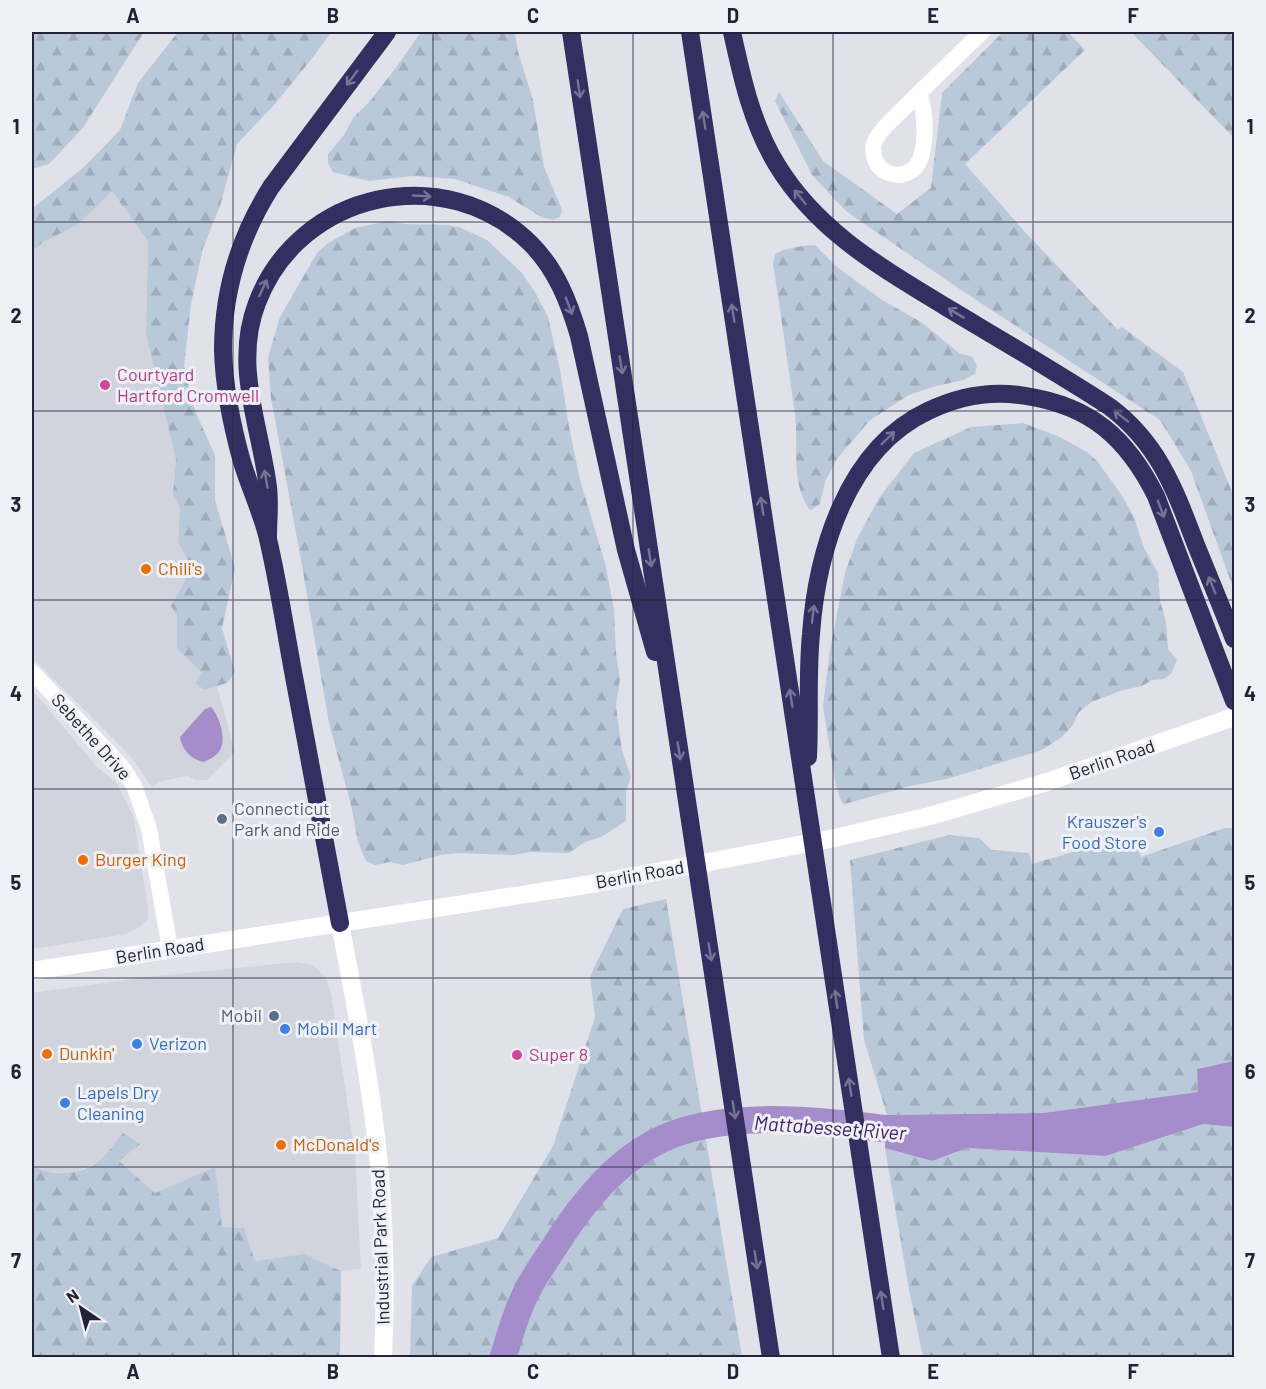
<svg xmlns="http://www.w3.org/2000/svg" width="1266" height="1389" viewBox="0 0 1266 1389" font-family="Barlow,sans-serif">
  <style>
    .built { fill: #d1d3dd }
    .forest { fill: url(#forest-firs) }
    .water { fill: #a58cca }
    .lines { fill: none; stroke-linecap: round; stroke-linejoin: round }
    .river { stroke: #a58cca; stroke-width: 27 }
    .street { stroke: #fff; stroke-width: 16 }
    .secondary { stroke: #fff; stroke-width: 18 }
    .highway { stroke: #333061; stroke-width: 18 }
    .oneway { stroke: #757495 }
    .grid { fill: none; stroke: #222238; stroke-width: 1.5; stroke-opacity: 0.55 }
    .hotel-dot { fill: #d1479c; stroke: #f0f1f6; stroke-width: 2 }
    .food-dot { fill: #e8710a; stroke: #f0f1f6; stroke-width: 2 }
    .service-dot { fill: #5c6f8a; stroke: #f0f1f6; stroke-width: 2 }
    .shop-dot { fill: #3f7fe0; stroke: #f0f1f6; stroke-width: 2 }
    .labels { text-anchor: middle; stroke-width: 6; stroke-linejoin: round; paint-order: stroke }
    .hotel-label { font-size: 18px; fill: #b23c85; stroke: #f0f1f6; text-anchor: start }
    .food-label { font-size: 18px; fill: #c56008; stroke: #f0f1f6; text-anchor: start }
    .street-label { font-size: 18px; fill: #222238; stroke: #f0f1f6 }
    .service-label { font-size: 18px; fill: #4e5e75; stroke: #f0f1f6; text-anchor: start }
    .shop-label { font-size: 18px; fill: #366cbe; stroke: #f0f1f6; text-anchor: start }
    .water-label { font-size: 20px; font-style: italic; fill: #42226e; stroke: #f0f1f6 }
    .neatline { fill: none; stroke: #222238; stroke-width: 2 }
    .grid-label { font-size: 20px; text-anchor: middle; font-weight: bold; fill: #222238 }
  </style>
  <defs>
    <pattern id="forest-firs" width="22" height="20" patternUnits="userSpaceOnUse" patternTransform="scale(1.5)"><rect width="22" height="20" fill="#bac9d9"/><path d="M5 1l3.5 6h-7zM16 11l3.5 6h-7z" fill="#a0acbb"/></pattern>
  </defs>
  <rect width="100%" height="100%" fill="#e0e1e9"/>
  <g class="built">
    <polygon points="112,190 148,241 146,331 176,459 173,494 180,508 178,542 192,568 171,606 177,616 177,649 203,672 195,681 204,690 217,686 235,752 207,780 196,780 187,776 162,781 152,787 133,759 32,657 32,251 43,242 77,225"/>
    <polygon points="32,690 97,767 116,782 133,815 148,908 148,918 140,927 126,934 32,949"/>
    <polygon points="297,962 312,965 325,976 331,993 355,1155 361,1269 341,1271 304,1254 255,1261 244,1228 222,1227 155,1193 119,1161 97,1163 73,1173 40,1171 32,1165 32,993 148,977"/>
  </g>
  <g class="forest">
    <polygon points="32,32 144,32 82,129 49,164 32,169"/>
    <polygon points="178,32 331,32 314,56 274,105 237,144 220,206 203,248 191,304 184,366 195,411 215,455 215,500 235,568 222,628 235,672 227,683 204,690 195,682 202,672 177,649 177,616 171,606 192,568 178,542 180,508 173,494 176,459 146,334 148,241 112,191 77,225 43,242 32,251 32,209 85,166 120,130 138,83"/>
    <polygon points="421,32 515,32 518,52 533,100 544,167 562,210 560,217 553,220 541,217 509,197 455,179 412,176 369,181 333,172 328,163 328,154 344,135 353,118 370,101 395,69"/>
    <polygon points="1003,32 1068,32 1085,50 965,164 1025,232 1118,330 1122,327 1183,372 1234,497 1234,590 1191,471 1160,420 970,296 847,212 812,175 775,101 779,92 823,161 897,214 931,188 942,93"/>
    <polygon points="1131,32 1234,32 1234,138"/>
    <polygon points="387,221 405,224 447,225 459,227 487,240 522,273 535,292 548,317 560,370 569,427 580,480 605,563 614,609 616,653 620,679 616,706 622,751 631,777 626,791 626,821 601,837 585,842 569,853 531,852 513,855 459,853 441,855 403,865 390,862 375,865 366,861 358,842 351,805 329,723 301,560 271,398 268,357 280,317 317,253 328,243 355,228"/>
    <path d="M809 245H815L837 267 882 300 921 322 959 353 972 357 977 366 975 374 963 380 936 386 909 395 870 420 837 459 825 482 820 504 811 510 809 509C790 481 799 447 795 415 788 365 781 314 773 264L775 254C786 248 797 247 809 245Z"/>
    <polygon points="1023,423 1060,437 1087,452 1097,461 1121,494 1134,517 1144,548 1158,573 1160,600 1166,622 1168,649 1177,660 1171,674 1164,679 1152,680 1142,686 1123,690 1091,702 1078,713 1073,725 1062,737 1042,750 947,779 910,786 844,804 841,801 836,786 823,707 830,650 845,573 857,539 879,498 914,453 971,427"/>
    <polygon points="1225,828 1234,828 1234,1061 1197,1069 1199,1092 1043,1113 887,1115 864,1040 850,860 949,835 979,838 992,850 1029,853 1032,864 1107,842 1136,842 1141,857"/>
    <polygon points="666,899 742,1357 410,1357 412,1286 431,1257 498,1238 553,1146 595,1017 590,976 623,909"/>
    <polygon points="1203,1124 1234,1127 1234,1357 923,1357 909,1290 885,1148 932,1161 967,1148 1106,1156"/>
    <path d="M123 1133 140 1144 119 1161 155 1193 215 1167 222 1227 244 1228 255 1261 304 1254 341 1271 340 1357H32V1165C48 1177 82 1175 98 1162 108 1154 115 1142 123 1133Z"/>
  </g>
  <g class="water">
    <path d="M211 707C219 715 227 740 220 750 217 756 208 760 203 762 191 759 182 750 180 737L205 709Z"/>
    <polygon points="1234,1061 1234,1127 1203,1124 1106,1156 967,1148 932,1161 885,1148 887,1115 1043,1113 1198,1092 1197,1069"/>
  </g>
  <g class="lines">
    <path class="river" d="M503 1358C510 1334 517 1310 528 1289 538 1270 551 1253 562 1235 587 1198 615 1164 654 1143 724 1104 847 1123 923 1134"/>
    <g class="street">
      <path d="M919 93C926 111 929 160 911 171 904 175 896 176 889 173 876 169 869 152 876 139 882 128 894 118 903 109 929 83 956 57 982 32"/>
      <polyline points="32,672 112,756 125,771 135,788 149,829 170,949"/>
    </g>
    <g class="secondary">
      <path d="M340 923C355 1004 372 1085 379 1166 385 1230 386 1294 383 1358"/>
      <polyline points="32,971 598,883 830,839 930,816 1047,782 1234,717"/>
    </g>
    <g class="highway">
      <polyline points="571,32 771,1358"/>
      <polyline points="690,32 891,1358"/>
      <path d="M732 32C742 78 752 124 777 165 818 232 881 267 946 307 1001 340 1056 372 1110 407 1159 444 1175 490 1196 545 1209 577 1222 608 1234 639"/>
      <path d="M268 537C268 521 270 503 268 487 260 425 233 365 257 303 299 191 446 159 531 244 556 269 569 302 579 336L626 550 655 652"/>
      <path d="M808 757C810 716 807 675 811 634 817 551 847 449 928 411 959 396 992 390 1026 396 1091 406 1127 438 1156 496L1234 701"/>
      <path d="M340 923C325 843 310 763 295 682 286 635 279 586 268 539 262 513 250 488 242 462 232 426 224 387 223 350 223 291 240 236 271 187L387 32"/>
    </g>
  </g>
  <defs><path id="oneway-shaft" d="M-6 0H5M1.5-3L5.5 0L1.5 3" fill="none" stroke-width="1.6" stroke-linecap="round" stroke-linejoin="round" transform="scale(1.5)"/></defs>
  <g class="oneway">
    <use href="#oneway-shaft" transform="translate(352 78) rotate(127)"/>
    <use href="#oneway-shaft" transform="translate(579 89) rotate(81)"/>
    <use href="#oneway-shaft" transform="translate(704 120) rotate(-99)"/>
    <use href="#oneway-shaft" transform="translate(422 196) rotate(3)"/>
    <use href="#oneway-shaft" transform="translate(800 197) rotate(-129)"/>
    <use href="#oneway-shaft" transform="translate(263 288) rotate(-65)"/>
    <use href="#oneway-shaft" transform="translate(569 306) rotate(69)"/>
    <use href="#oneway-shaft" transform="translate(733 313) rotate(-99)"/>
    <use href="#oneway-shaft" transform="translate(956 313) rotate(-149)"/>
    <use href="#oneway-shaft" transform="translate(621 365) rotate(81)"/>
    <use href="#oneway-shaft" transform="translate(1121 416) rotate(-142)"/>
    <use href="#oneway-shaft" transform="translate(888 438) rotate(-44)"/>
    <use href="#oneway-shaft" transform="translate(266 479) rotate(-100)"/>
    <use href="#oneway-shaft" transform="translate(762 506) rotate(-99)"/>
    <use href="#oneway-shaft" transform="translate(1161 509) rotate(69)"/>
    <use href="#oneway-shaft" transform="translate(650 558) rotate(81)"/>
    <use href="#oneway-shaft" transform="translate(1212 585) rotate(-112)"/>
    <use href="#oneway-shaft" transform="translate(813 614) rotate(-83)"/>
    <use href="#oneway-shaft" transform="translate(791 698) rotate(-99)"/>
    <use href="#oneway-shaft" transform="translate(679 751) rotate(81)"/>
    <use href="#oneway-shaft" transform="translate(710 952) rotate(81)"/>
    <use href="#oneway-shaft" transform="translate(836 999) rotate(-99)"/>
    <use href="#oneway-shaft" transform="translate(850 1087) rotate(-99)"/>
    <use href="#oneway-shaft" transform="translate(734 1110) rotate(81)"/>
    <use href="#oneway-shaft" transform="translate(756 1260) rotate(81)"/>
    <use href="#oneway-shaft" transform="translate(882 1300) rotate(-99)"/>
  </g>
  <path class="grid" d="M233 32V1358M433 32V1358M633 32V1358M833 32V1358M1033 32V1358M32 222H1234M32 411H1234M32 600H1234M32 789H1234M32 978H1234M32 1167H1234"/>
  <g class="hotel-dot">
    <circle cx="105" cy="385" r="6"/>
    <circle cx="517" cy="1055" r="6"/>
  </g>
  <g class="food-dot">
    <circle cx="146" cy="569" r="6"/>
    <circle cx="83" cy="860" r="6"/>
    <circle cx="47" cy="1054" r="6"/>
    <circle cx="281" cy="1145" r="6"/>
  </g>
  <g class="service-dot">
    <circle cx="222" cy="819" r="6"/>
    <circle cx="274" cy="1016" r="6"/>
  </g>
  <g class="shop-dot">
    <circle cx="1159" cy="832" r="6"/>
    <circle cx="285" cy="1029" r="6"/>
    <circle cx="137" cy="1044" r="6"/>
    <circle cx="65" cy="1103" r="6"/>
  </g>
  <g class="labels">
    <g class="hotel-label">
      <text x="117" y="381">Courtyard<tspan x="117" dy="21">Hartford Cromwell</tspan></text>
      <text x="529" y="1061">Super 8</text>
    </g>
    <g class="food-label">
      <text x="158" y="575">Chili's</text>
      <text x="95" y="866">Burger King</text>
      <text x="59" y="1060">Dunkin'</text>
      <text x="293" y="1151">McDonald's</text>
    </g>
    <g class="street-label">
      <text transform="translate(91 737) rotate(48)" y="6">Sebethe Drive</text>
      <text transform="translate(1112 760) rotate(-19)" y="6">Berlin Road</text>
      <text transform="translate(640 875) rotate(-10)" y="6">Berlin Road</text>
      <text transform="translate(160 951) rotate(-9)" y="6">Berlin Road</text>
      <text transform="translate(381 1247) rotate(-92)" y="6">Industrial Park Road</text>
    </g>
    <g class="service-label">
      <text x="234" y="815">Connecticut<tspan x="234" dy="21">Park and Ride</tspan></text>
      <text x="262" y="1022" text-anchor="end">Mobil</text>
    </g>
    <g class="shop-label">
      <text x="1147" y="828" text-anchor="end">Krauszer's<tspan x="1147" dy="21">Food Store</tspan></text>
      <text x="297" y="1035">Mobil Mart</text>
      <text x="149" y="1050">Verizon</text>
      <text x="77" y="1099">Lapels Dry<tspan x="77" dy="21">Cleaning</tspan></text>
    </g>
    <g class="water-label">
      <text transform="translate(830 1128) rotate(4)" y="7">Mattabesset River</text>
    </g>
  </g>
  <rect width="1266" height="1389" fill="none" stroke="#f0f1f6" stroke-width="66"/>
  <g transform="translate(81 1308) rotate(325)" stroke="#f0f1f6" stroke-width="4.5" paint-order="stroke">
  <path d="M0-4.5L10 22L0 15L-10 22Z" fill="#222238"/>
  <text y="-9" font-size="16" font-weight="bold" text-anchor="middle" fill="#222238">N</text>
  </g>
  <rect x="33" y="33" width="1200" height="1323" class="neatline"/>
  <g class="grid-label">
    <text x="133" y="23">A</text>
    <text x="333" y="23">B</text>
    <text x="533" y="23">C</text>
    <text x="733" y="23">D</text>
    <text x="933" y="23">E</text>
    <text x="1133" y="23">F</text>
    <text x="16" y="134">1</text>
    <text x="1250" y="134">1</text>
    <text x="16" y="323">2</text>
    <text x="1250" y="323">2</text>
    <text x="16" y="512">3</text>
    <text x="1250" y="512">3</text>
    <text x="16" y="701">4</text>
    <text x="1250" y="701">4</text>
    <text x="16" y="890">5</text>
    <text x="1250" y="890">5</text>
    <text x="16" y="1079">6</text>
    <text x="1250" y="1079">6</text>
    <text x="16" y="1268">7</text>
    <text x="1250" y="1268">7</text>
    <text x="133" y="1379">A</text>
    <text x="333" y="1379">B</text>
    <text x="533" y="1379">C</text>
    <text x="733" y="1379">D</text>
    <text x="933" y="1379">E</text>
    <text x="1133" y="1379">F</text>
  </g>
</svg>
